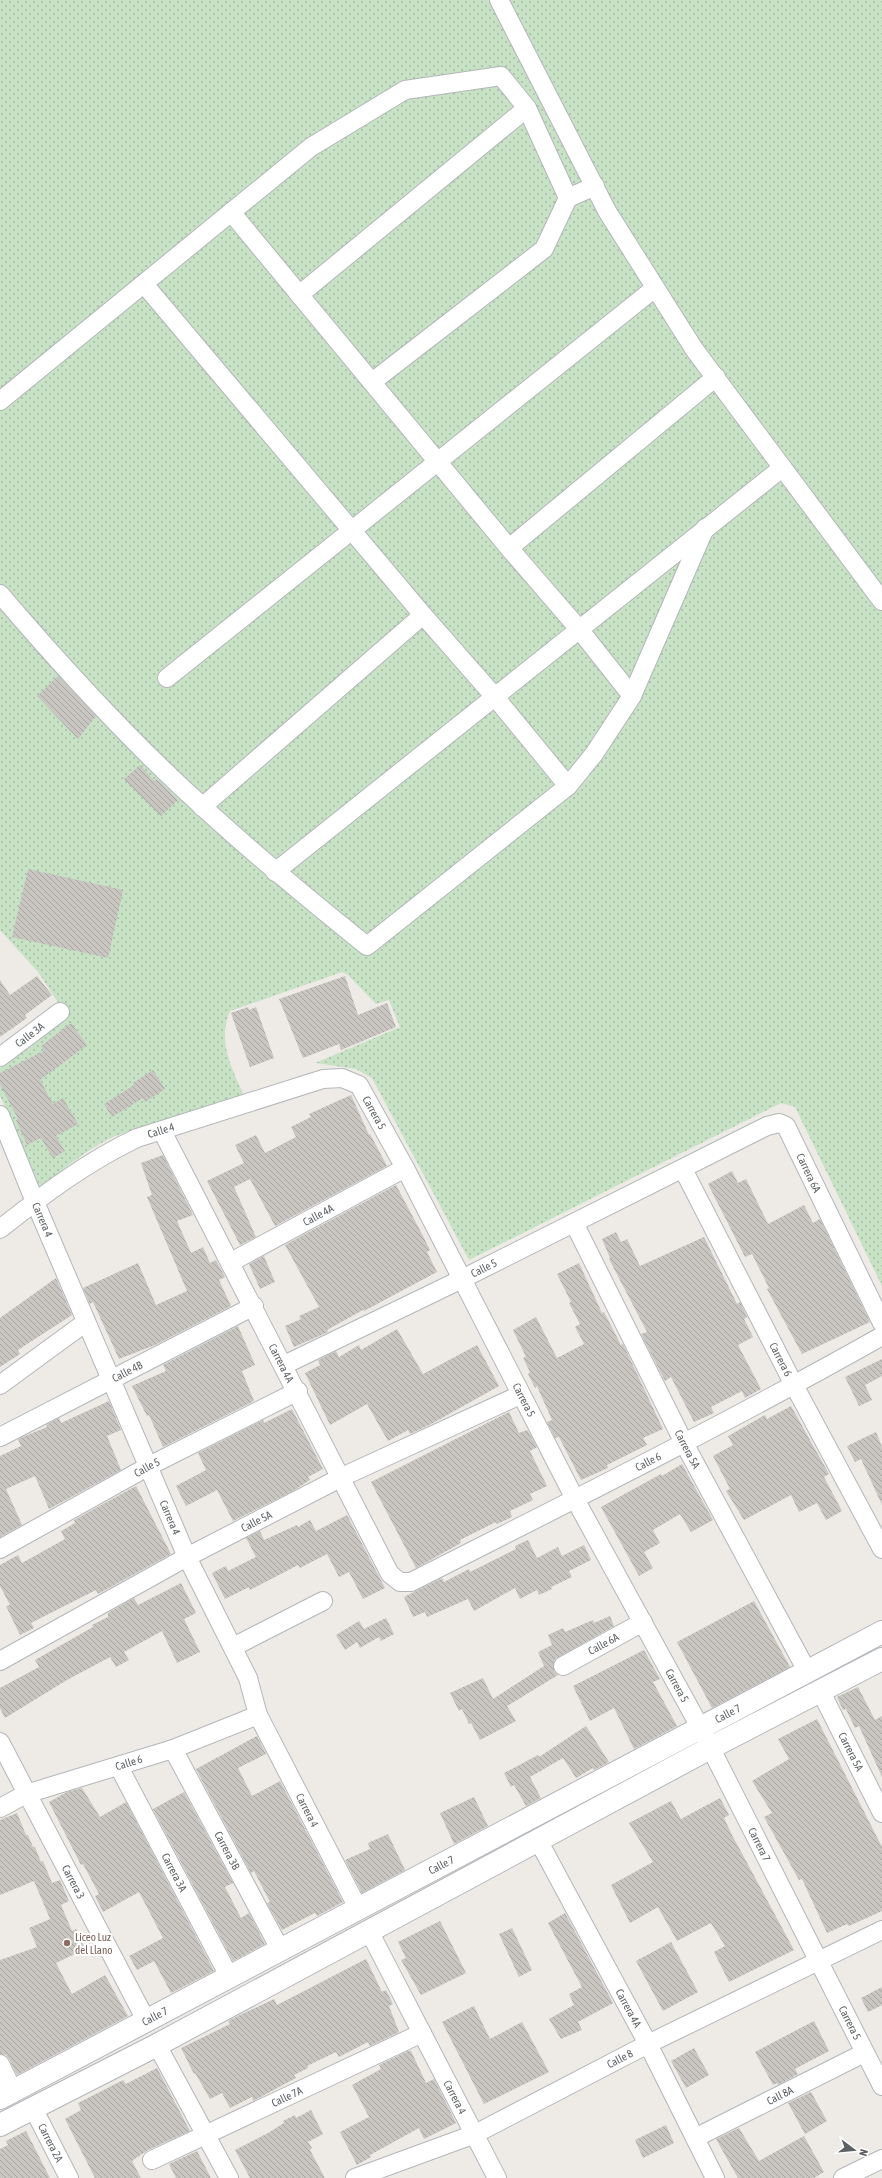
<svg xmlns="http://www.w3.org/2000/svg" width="882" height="2178" viewBox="0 0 882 2178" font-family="'Asap Condensed',sans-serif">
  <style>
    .grass { fill: url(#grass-dots) }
    .building { fill: url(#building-back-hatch) }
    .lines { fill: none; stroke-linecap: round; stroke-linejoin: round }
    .minor-casing { stroke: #b3b6b9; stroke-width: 20 }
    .secondary-casing { stroke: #b2b5b9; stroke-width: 24 }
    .minor { stroke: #fff; stroke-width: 18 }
    .secondary { stroke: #fff; stroke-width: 22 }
    .education-dot { fill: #8d6e63; stroke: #fff; stroke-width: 1.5 }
    .labels { text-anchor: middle; stroke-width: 4; stroke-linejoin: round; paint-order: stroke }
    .street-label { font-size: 11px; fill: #5d6164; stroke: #fff }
    .education-label { font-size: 11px; fill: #785e54; stroke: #fff; text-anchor: start }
  </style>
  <defs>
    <pattern id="grass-dots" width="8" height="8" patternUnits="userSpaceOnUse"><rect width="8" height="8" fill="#c7e2c5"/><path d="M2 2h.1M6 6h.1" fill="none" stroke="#a5bba4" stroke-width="1.8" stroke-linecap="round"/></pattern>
    <pattern id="building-back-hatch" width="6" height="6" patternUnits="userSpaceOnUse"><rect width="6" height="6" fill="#c9c6c2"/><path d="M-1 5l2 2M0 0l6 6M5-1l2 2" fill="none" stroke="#a6a4a1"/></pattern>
  </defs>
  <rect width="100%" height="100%" fill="#eeebe6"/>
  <path class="grass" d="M0 0H882V1286L795 1107 781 1103 469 1260 372 1078 356 1069 315 1063 400 1027 389 1000 376 1004 348 975 342 972 230 1011C216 1044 234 1071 246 1101L142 1129C103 1133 71 1165 40 1187L0 1096V1068L67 1016 38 972 0 930Z"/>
  <g class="building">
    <polygon points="58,676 96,716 78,739 37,696"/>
    <polygon points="140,765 154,781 157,779 178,800 161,816 124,779"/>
    <polygon points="28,869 123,890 108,958 12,937"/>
    <polygon points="37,976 52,995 25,1015 27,1018 0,1037 0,980 10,995"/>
    <polygon points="345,976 358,1015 387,1003 396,1027 341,1050 339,1044 303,1058 279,999"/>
    <polygon points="248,1007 249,1010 256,1007 274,1058 250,1067 231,1013"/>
    <polygon points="71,1023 87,1045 40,1080 53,1104 63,1098 78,1124 56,1136 65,1151 53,1158 41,1138 27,1145 16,1120 18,1119 0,1084 0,1073 44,1051 41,1046"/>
    <polygon points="153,1070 165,1089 145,1102 143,1098 112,1117 104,1104 134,1085 133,1083"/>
    <polygon points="351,1095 369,1135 370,1134 387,1166 275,1226 250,1179 234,1187 256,1237 240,1245 207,1181 244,1163 235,1145 256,1135 265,1153 296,1137 291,1127 311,1117 309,1114"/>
    <polygon points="163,1155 193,1215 177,1221 191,1253 203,1247 210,1263 216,1260 225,1277 219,1280 231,1306 155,1345 119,1359 93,1302 90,1304 83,1288 138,1263 156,1305 187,1291 147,1197 152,1195 141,1163"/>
    <polygon points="732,1171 738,1183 746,1179 768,1224 804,1205 813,1223 820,1219 870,1322 802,1354 767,1289 769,1288 752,1254 745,1257 708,1184"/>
    <polygon points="396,1185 421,1232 430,1250 427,1252 437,1272 364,1311 363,1310 327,1330 328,1332 294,1347 285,1326 301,1319 299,1316 319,1307 285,1245"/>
    <polygon points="616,1232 621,1242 627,1239 640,1266 704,1237 737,1304 740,1302 747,1317 744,1319 753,1337 738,1345 761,1389 745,1398 742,1391 711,1407 714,1413 694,1422 671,1377 665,1381 641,1334 647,1332 609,1259 610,1258 602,1239"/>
    <polygon points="264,1256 275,1282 260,1289 249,1264"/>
    <polygon points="579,1263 602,1313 604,1312 621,1345 623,1344 663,1429 643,1438 647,1445 607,1465 608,1468 581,1480 559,1437 555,1438 547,1422 552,1420 537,1386 535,1388 528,1374 530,1372 523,1358 526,1357 513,1330 536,1317 557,1358 584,1344 575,1327 580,1324 569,1303 571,1302 557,1274"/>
    <polygon points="56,1278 72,1315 18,1350 20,1354 0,1367 0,1318"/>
    <polygon points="238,1326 255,1365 242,1371 254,1401 163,1447 149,1415 147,1416 132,1386 166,1371 163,1365"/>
    <polygon points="397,1329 423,1374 477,1345 499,1386 433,1423 410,1434 408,1430 388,1441 367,1404 330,1425 305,1373 320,1365 318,1360 336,1351 339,1357 359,1345 361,1350"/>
    <polygon points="882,1359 882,1376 865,1385 872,1400 859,1406 845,1377"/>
    <polygon points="109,1401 121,1430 107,1436 121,1470 49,1509 35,1476 6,1489 22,1525 0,1537 0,1456 21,1446 18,1439 47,1427 46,1425 59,1418 61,1423"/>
    <polygon points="791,1406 829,1474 824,1477 842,1511 826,1520 817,1503 799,1512 791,1495 744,1520 726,1491 730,1489 713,1456 733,1445 728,1436 765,1415 767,1419"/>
    <polygon points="292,1409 323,1469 308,1477 310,1480 293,1491 233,1521 217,1490 186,1506 176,1486 206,1470 198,1453 263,1420 264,1423"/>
    <polygon points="509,1412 519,1433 527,1430 528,1431 537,1447 530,1451 547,1486 530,1494 533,1500 510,1511 512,1517 497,1524 496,1522 460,1540 461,1543 416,1568 371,1482"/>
    <polygon points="876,1432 882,1447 882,1505 861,1459 855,1462 847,1446"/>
    <polygon points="682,1464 713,1520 691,1532 680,1514 653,1530 660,1543 644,1552 653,1568 639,1576 601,1507 661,1474 662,1476"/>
    <polygon points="136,1486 171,1554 98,1594 96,1590 31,1623 34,1628 20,1635 6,1606 10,1605 0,1586 0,1565 18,1555 22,1563 65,1539 61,1531 75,1523 74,1520"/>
    <polygon points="347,1515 385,1588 363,1599 349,1572 339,1577 327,1554 300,1568 298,1565 250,1590 249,1587 225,1599 212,1573 226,1566 228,1571 256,1557 246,1538 260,1531 264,1540 297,1525 298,1527 310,1520 316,1531"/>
    <polygon points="528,1540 537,1558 558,1547 562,1556 584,1545 591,1560 569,1571 572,1577 551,1587 552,1589 539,1595 537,1590 520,1599 515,1588 474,1611 468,1599 427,1617 425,1612 413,1617 404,1597 442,1578 444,1582 469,1569 470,1572 516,1549 515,1546"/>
    <polygon points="181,1583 196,1613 184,1619 200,1652 177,1663 162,1631 124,1652 129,1660 116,1667 110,1657 67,1680 5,1718 0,1708 0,1688 39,1667 35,1660 93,1627 92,1625 108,1617 108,1613 134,1598 138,1605"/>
    <polygon points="754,1601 790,1667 712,1708 677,1642"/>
    <polygon points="610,1616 614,1626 554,1660 554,1671 558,1675 507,1706 516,1721 480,1740 471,1723 469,1724 462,1709 459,1711 450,1693 483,1678 493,1699 544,1666 538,1652 552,1645 548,1635 563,1628 565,1632 593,1620 594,1623"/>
    <polygon points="386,1618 394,1634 381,1641 379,1637 360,1648 357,1642 345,1650 336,1635 359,1621 364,1629"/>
    <polygon points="644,1650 660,1679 653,1682 677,1726 634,1749 614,1708 590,1721 573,1686"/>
    <polygon points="858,1687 875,1720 882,1716 882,1777 859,1726 855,1728 846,1709 843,1710 837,1697"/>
    <polygon points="817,1719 882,1847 882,1911 849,1926 847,1924 827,1933 802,1879 799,1880 764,1817 772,1813 752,1781 789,1759 778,1739"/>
    <polygon points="586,1726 609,1762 594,1770 593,1768 576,1778 563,1758 530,1777 541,1798 526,1806 514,1785 511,1787 504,1773 538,1755 539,1757"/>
    <polygon points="257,1736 266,1754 238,1768 252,1796 280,1781 343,1902 317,1916 315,1913 282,1930 267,1903 270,1902 254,1871 251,1873 196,1769"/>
    <polygon points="82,1788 100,1817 126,1802 214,1971 171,1993 154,1961 137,1970 129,1956 163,1938 139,1892 103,1912 95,1896 99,1894 83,1864 81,1865 49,1802 67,1792"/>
    <polygon points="184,1792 233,1883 225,1887 241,1918 249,1913 265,1944 233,1961 153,1809"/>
    <polygon points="474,1797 488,1826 454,1844 440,1813"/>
    <polygon points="720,1798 729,1815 724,1818 732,1835 794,1950 729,1982 714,1952 725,1946 711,1923 677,1941 658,1907 630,1923 611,1885 653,1862 629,1823 671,1801 681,1819"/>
    <polygon points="17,1813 26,1835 28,1835 33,1847 35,1847 41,1862 43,1861 52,1883 60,1880 69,1901 61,1905 72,1931 76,1929 85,1949 56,1963 72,1994 105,1975 128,2016 17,2075 9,2059 6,2055 0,2054 0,1960 37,1947 29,1928 50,1919 34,1881 0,1895 0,1820"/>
    <polygon points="388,1834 405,1870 362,1893 345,1860 370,1849 368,1843"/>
    <polygon points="565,1913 613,2003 578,2022 582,2030 561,2039 549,2019 574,2005 569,1994 582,1987 548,1923"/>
    <polygon points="440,1921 466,1973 421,1995 401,1960 406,1958 398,1942"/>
    <polygon points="512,1928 532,1970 519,1977 499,1934"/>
    <polygon points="671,1942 698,1992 663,2011 636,1961"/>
    <polygon points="366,1959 382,1992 386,1990 393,2004 389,2006 399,2032 370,2046 368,2042 339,2057 336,2052 307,2066 308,2068 294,2075 296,2078 253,2101 252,2097 230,2108 222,2093 210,2099 195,2073 194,2074 181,2048 230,2024 228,2021 242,2014 274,1999 277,2005"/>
    <polygon points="882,1987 882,2005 868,2012 861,1998"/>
    <polygon points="474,2006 490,2039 522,2022 549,2072 484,2104 442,2022"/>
    <polygon points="814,2021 829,2051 795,2069 798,2074 778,2085 777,2083 773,2085 755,2052"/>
    <polygon points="694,2048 709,2075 686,2088 671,2061"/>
    <polygon points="408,2051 411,2051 426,2083 434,2079 456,2123 424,2139 419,2128 370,2155 371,2157 357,2165 340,2132 369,2117 352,2085 381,2069 379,2065"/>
    <polygon points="157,2068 190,2131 148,2150 132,2161 141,2178 95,2178 65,2119 81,2110 78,2103 123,2080 126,2084"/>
    <polygon points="811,2092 827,2121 805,2134 788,2103"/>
    <polygon points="311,2110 323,2134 308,2142 312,2148 310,2150 325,2178 250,2178 235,2150 268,2133 284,2123 283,2121 295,2115 296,2118"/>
    <polygon points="666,2125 674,2143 643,2158 635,2140"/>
    <polygon points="739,2128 759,2161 804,2136 824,2172 814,2178 738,2178 716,2139"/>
    <polygon points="26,2131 50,2178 0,2178 0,2149 8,2145 6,2141"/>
    <polygon points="197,2151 211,2178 176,2178 169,2164"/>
  </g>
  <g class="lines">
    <g class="minor-casing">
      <g id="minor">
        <polyline points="499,0 607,211 694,349 882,601"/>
        <polyline points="231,212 509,548 579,629 632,696"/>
        <polyline points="144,284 423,615 495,697 568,786"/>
        <polyline points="299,295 527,108"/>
        <polyline points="372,382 544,249 568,198 595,186"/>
        <polyline points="0,401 311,147 405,90 501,76 527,108 568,198"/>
        <polyline points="509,548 716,377"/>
        <path d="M0 594C64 669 130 741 203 807 256 856 311 901 367 946L568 786 594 754 632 696 705 528"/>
        <polyline points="167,678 655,288"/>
        <polyline points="202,807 423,615"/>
        <polyline points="275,872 782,468"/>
        <path id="s1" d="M0 1057 60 1012"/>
        <path id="s2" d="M0 1115 35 1202 187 1557 248 1678 258 1715 359 1910"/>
        <path id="s3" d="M162 1131 390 1574 400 1582H411C569 1502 728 1423 882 1336"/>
        <path id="s4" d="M683 1169 794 1385 882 1549"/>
        <path id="s5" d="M574 1223 684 1443 807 1671"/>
        <path id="s6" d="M0 1229C43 1195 88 1161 137 1138L323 1079 342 1078 359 1085 405 1168 575 1499 701 1729 882 2086"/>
        <path id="s7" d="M231 1262 405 1168"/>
        <path id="s8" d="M284 1365 462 1279 767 1126 779 1123 786 1126 882 1323"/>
        <polyline points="0,1385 86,1322"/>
        <path id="s9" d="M0 1437 254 1306"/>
        <path id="s10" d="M0 1549 149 1466 298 1391"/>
        <polyline points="233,1647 323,1601"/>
        <path id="s11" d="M0 1661 187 1557 342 1477 520 1395"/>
        <path id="s12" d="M563 1666 643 1622"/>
        <path id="s13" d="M820 1690 882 1813"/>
        <path id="s14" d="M0 1742 147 2022"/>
        <path id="s15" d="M173 1749 281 1951"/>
        <path id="s16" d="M119 1767 230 1978"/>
        <path id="s17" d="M0 1808 26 1794 173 1749 258 1715"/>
        <path id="s18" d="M538 1840 648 2044 715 2178"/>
        <path id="s19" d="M369 1931 497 2178"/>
        <polyline points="157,2045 229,2178"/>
        <polyline points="0,2064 13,2091"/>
        <path id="s20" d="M33 2108 69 2178"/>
        <path id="s21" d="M695 2138 864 2053"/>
        <path id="s22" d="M152 2160 422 2033"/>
        <path id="s23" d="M355 2178 475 2134 648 2044 882 1930"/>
        <polyline points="843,2178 882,2159"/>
      </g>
    </g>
    <g class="secondary-casing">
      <g id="secondary">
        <path id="s24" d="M0 2098 882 1632"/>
        <polyline points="0,2125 157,2045 710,1748 882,1659"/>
      </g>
    </g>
    <use href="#minor" class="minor"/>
    <use href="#secondary" class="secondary"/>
  </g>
  <circle class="education-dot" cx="67" cy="1943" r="4"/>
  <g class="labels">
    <g class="street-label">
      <text dy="4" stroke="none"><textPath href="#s1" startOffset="37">Calle 3A</textPath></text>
      <text dy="4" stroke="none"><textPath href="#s6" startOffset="429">Carrera 5</textPath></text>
      <text dy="4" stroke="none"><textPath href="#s6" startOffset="190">Calle 4</textPath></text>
      <text dy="4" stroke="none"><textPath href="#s8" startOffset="611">Carrera 6A</textPath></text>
      <text dy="4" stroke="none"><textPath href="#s7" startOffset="99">Calle 4A</textPath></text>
      <text dy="4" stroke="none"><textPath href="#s2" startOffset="113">Carrera 4</textPath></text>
      <text dy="4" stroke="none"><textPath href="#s8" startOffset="222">Calle 5</textPath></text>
      <text dy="4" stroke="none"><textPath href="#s4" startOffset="214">Carrera 6</textPath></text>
      <text dy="4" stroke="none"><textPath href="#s3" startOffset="261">Carrera 4A</textPath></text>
      <text dy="4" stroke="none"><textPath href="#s9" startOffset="143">Calle 4B</textPath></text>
      <text dy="4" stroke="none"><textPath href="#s6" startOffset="753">Carrera 5</textPath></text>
      <text dy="4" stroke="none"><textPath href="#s5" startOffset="253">Carrera 5A</textPath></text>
      <text dy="4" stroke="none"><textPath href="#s3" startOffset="788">Calle 6</textPath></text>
      <text dy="4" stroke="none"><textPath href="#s10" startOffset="168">Calle 5</textPath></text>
      <text dy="4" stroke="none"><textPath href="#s2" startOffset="437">Carrera 4</textPath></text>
      <text dy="4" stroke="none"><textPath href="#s11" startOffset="292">Calle 5A</textPath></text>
      <text dy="4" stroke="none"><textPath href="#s12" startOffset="46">Calle 6A</textPath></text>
      <text dy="4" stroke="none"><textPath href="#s6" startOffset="1077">Carrera 5</textPath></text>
      <text dy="4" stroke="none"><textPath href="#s24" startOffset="823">Calle 7</textPath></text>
      <text dy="4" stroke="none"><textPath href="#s13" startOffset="69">Carrera 5A</textPath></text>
      <text dy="4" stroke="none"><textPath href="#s17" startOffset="137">Calle 6</textPath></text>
      <text dy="4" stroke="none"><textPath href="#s2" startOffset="761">Carrera 4</textPath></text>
      <text dy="4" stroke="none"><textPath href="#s6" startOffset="1256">Carrera 7</textPath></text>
      <text dy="4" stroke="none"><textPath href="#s15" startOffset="115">Carrera 3B</textPath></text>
      <text dy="4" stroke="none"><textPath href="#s24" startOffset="499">Calle 7</textPath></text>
      <text dy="4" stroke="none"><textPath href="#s16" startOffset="119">Carrera 3A</textPath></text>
      <text dy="4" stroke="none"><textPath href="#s14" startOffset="158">Carrera 3</textPath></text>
      <text dy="4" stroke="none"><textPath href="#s18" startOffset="191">Carrera 4A</textPath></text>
      <text dy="4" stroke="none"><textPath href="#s24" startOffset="175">Calle 7</textPath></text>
      <text dy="4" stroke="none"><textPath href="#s6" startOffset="1456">Carrera 5</textPath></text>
      <text dy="4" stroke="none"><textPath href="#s23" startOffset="291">Calle 8</textPath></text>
      <text dy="4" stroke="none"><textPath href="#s21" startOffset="95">Call 8A</textPath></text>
      <text dy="4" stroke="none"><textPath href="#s22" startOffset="149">Calle 7A</textPath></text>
      <text dy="4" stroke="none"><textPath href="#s19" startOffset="187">Carrera 4</textPath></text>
      <text dy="4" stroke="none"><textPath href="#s20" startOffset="39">Carrera 2A</textPath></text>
    </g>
    <g class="education-label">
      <text x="75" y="1941">Liceo Luz<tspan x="75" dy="13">del Llano</tspan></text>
    </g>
  </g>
  <g transform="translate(854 2150) rotate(106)" stroke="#ffffff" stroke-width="3" paint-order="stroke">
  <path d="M0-3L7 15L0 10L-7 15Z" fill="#5d6164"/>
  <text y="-6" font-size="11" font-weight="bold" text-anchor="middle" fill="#5d6164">N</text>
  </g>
</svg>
